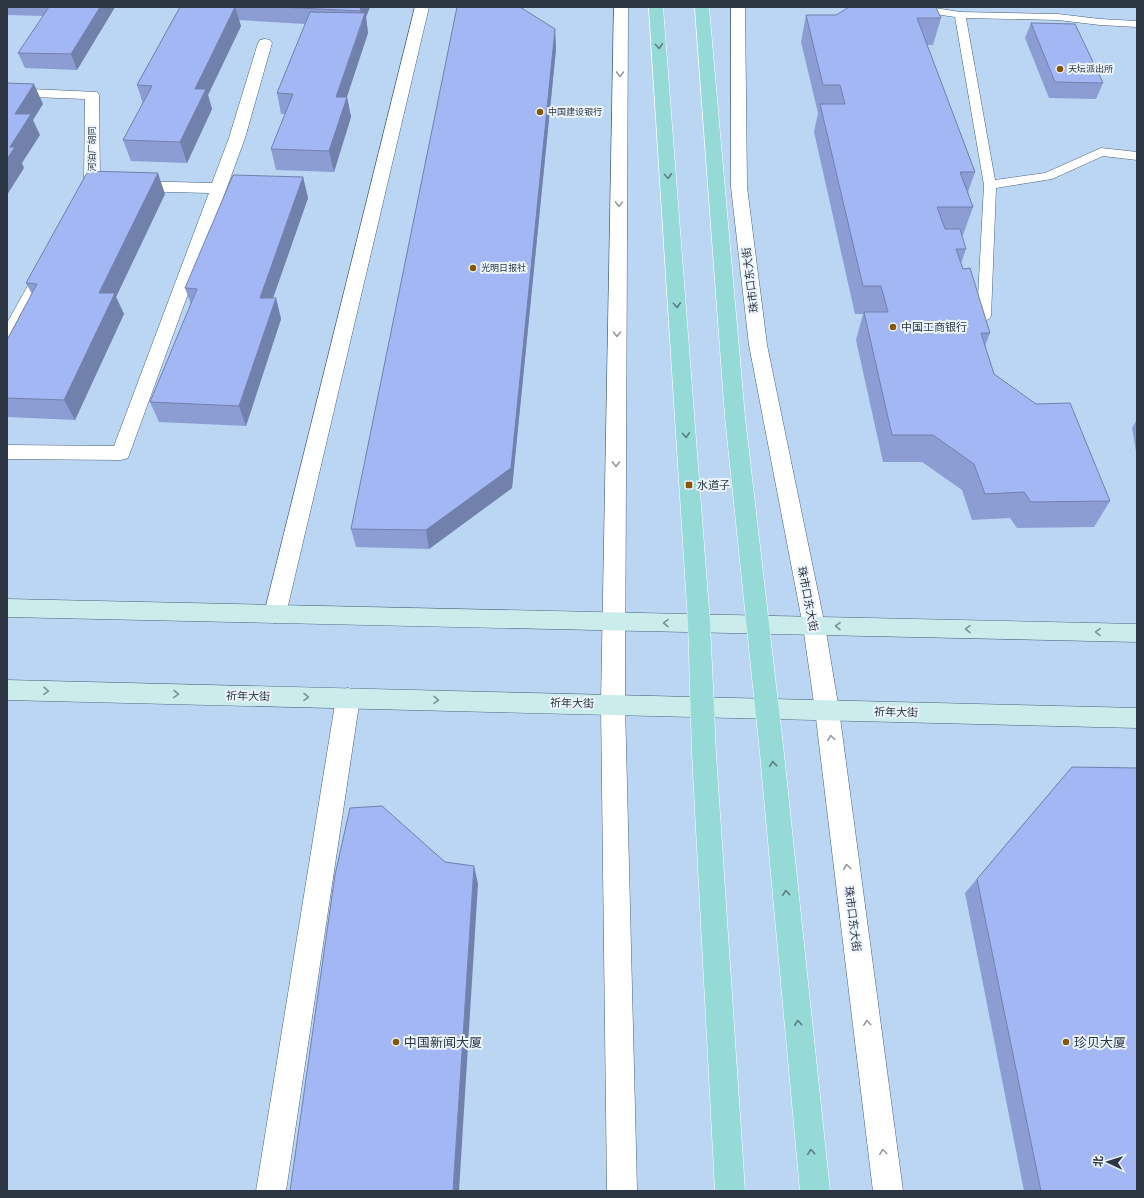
<svg xmlns="http://www.w3.org/2000/svg" width="1144" height="1198" viewBox="0 0 1144 1198" font-family="'Crimson Pro','Noto Sans SC',serif">
  <style>
    .lines { fill: none; stroke-linecap: round; stroke-linejoin: round }
    .service-casing { stroke: #4a627c; stroke-width: 1 }
    .minor-casing { stroke: #4a627c; stroke-width: 1 }
    .tertiary-casing { stroke: #4a627c; stroke-width: 1 }
    .secondary-casing { stroke: #4a627c; stroke-width: 1 }
    .primary-casing { stroke: #fff; stroke-width: 1 }
    .service { fill: #fff; fill-rule: evenodd }
    .minor { fill: #fff; fill-rule: evenodd }
    .tertiary { fill: #fff; fill-rule: evenodd }
    .secondary { fill: #caeceb; fill-rule: evenodd }
    .primary { fill: #95dad6; fill-rule: evenodd }
    .wall { fill: #8c9dd3 }
    .shaded-wall { fill: #7280ac }
    .building { fill: #a3b7f5; stroke: #7280ac }
    .oneway { stroke: #5b8085 }
    .oneway2 { stroke: #969ba1 }
    .oneway3 { stroke: #7b9297 }
    .poi-dot { fill: #850; stroke: #ecf4fd; stroke-width: 1.5 }
    .labels { text-anchor: middle; stroke-width: 4; stroke-linejoin: round; paint-order: stroke }
    .far-poi-label { font-size: 9px; fill: #2c3743; stroke: #ecf4fd; text-anchor: start }
    .far-street-label { font-size: 9px; fill: #2c3743; stroke: #ecf4fd }
    .street-label { font-size: 11px; fill: #2c3743; stroke: #ecf4fd }
    .poi-label { font-size: 11px; fill: #2c3743; stroke: #ecf4fd; text-anchor: start }
    .near-poi-label { font-size: 13px; fill: #2c3743; stroke: #ecf4fd; text-anchor: start }
  </style>
  <rect width="100%" height="100%" fill="#bad6f3"/>
  <g class="lines">
    <g class="service-casing">
      <polygon id="service" points="904,7 929,7 960,12 1058,14 1100,19 1137,21 1137,27 1100,25 1058,20 966,18 995,180 1045,173 1101,148 1137,152 1137,160 1103,156 1052,179 996,188 991,316 989,319 984,321 979,319 977,316 984,185 955,17 909,10"/>
    </g>
    <g class="minor-casing">
      <g id="minor">
        <polygon points="415,7 429,7 286,614 283,620 275,623 267,620 264,614"/>
        <polygon points="265,39 270,40 272,43 245,138 128,458 121,460 7,459 7,445 114,446 209,193 133,191 127,189 125,186 127,183 133,181 212,183 229,138 258,43 260,40"/>
        <polygon points="7,88 97,92 99,95 100,185 91,201 85,203 79,201 77,198 84,185 85,99 7,96"/>
        <polygon points="46,262 52,264 55,268 13,343 7,345 7,323 40,264"/>
        <polygon points="348,688 356,691 360,698 286,1191 256,1191 336,698 340,691"/>
      </g>
    </g>
    <g class="tertiary-casing">
      <g id="tertiary">
        <polygon points="614,7 628,7 625,704 637,1191 607,1191 601,704"/>
        <polygon points="731,7 745,7 747,187 767,345 825,626 839,710 903,1191 873,1191 815,710 803,626 749,345 731,187"/>
      </g>
    </g>
    <g class="secondary-casing">
      <g id="secondary">
        <polygon points="7,599 1137,624 1137,642 7,617"/>
        <polygon points="7,680 1137,708 1137,728 7,700"/>
      </g>
    </g>
    <g class="primary-casing">
      <g id="primary">
        <polygon points="649,7 663,7 710,623 716,753 745,1191 715,1191 692,753 688,623"/>
        <polygon points="695,7 709,7 745,417 784,754 830,1191 800,1191 760,754 725,417"/>
      </g>
    </g>
    <use href="#service" class="service"/>
    <use href="#minor" class="minor"/>
    <use href="#tertiary" class="tertiary"/>
    <use href="#secondary" class="secondary"/>
    <use href="#primary" class="primary"/>
  </g>
  <g class="wall">
    <polygon points="7,7 115,7 77,70 25,68 18,53 43,16 7,15"/>
    <polygon points="180,7 370,7 366,17 368,33 347,97 351,117 334,172 276,170 271,149 285,114 281,114 277,93 305,24 239,20 241,26 208,95 212,109 187,163 131,161 123,140 143,104 137,85"/>
    <polygon points="806,15 836,15 941,18 933,45 927,45 975,172 968,192 973,207 963,235 961,235 966,249 961,264 990,333 985,346 994,374 1110,501 1094,527 1017,528 1010,518 972,520 962,490 922,462 883,462 856,340 863,314 855,314 814,132 818,113 801,42"/>
    <polygon points="1031,23 1103,83 1096,99 1049,98 1025,38"/>
    <polygon points="555,29 556,49 512,488 429,549 356,547 351,529"/>
    <polygon points="303,177 308,198 273,298 276,298 281,319 246,426 159,422 150,402 191,304 185,288"/>
    <polygon points="165,194 116,297 124,314 75,420 7,417 7,340 32,294 26,283"/>
    <polygon points="1137,419 1137,457 1132,428"/>
    <polygon points="1058,783 1137,1191 1024,1191 965,893"/>
  </g>
  <g class="shaded-wall">
    <polygon points="100,7 115,7 77,70 71,54"/>
    <polygon points="235,7 241,26 208,95 212,109 187,163 180,142 195,89"/>
    <polygon points="361,7 370,7 366,17 368,33 340,117 336,97 362,24 360,11"/>
    <polygon points="555,29 556,49 512,488 429,549 426,530"/>
    <polygon points="34,84 43,104 33,120 40,135 22,163 24,168 7,195 7,159 10,147 15,114"/>
    <polygon points="347,97 351,117 334,172 329,151"/>
    <polygon points="158,173 165,194 116,297 124,314 75,420 64,400 99,293"/>
    <polygon points="303,177 308,198 266,318 260,298"/>
    <polygon points="276,298 281,319 246,426 239,406"/>
    <polygon points="474,866 478,884 459,1191 453,1191"/>
  </g>
  <g class="building">
    <polygon points="49,7 100,7 71,54 18,53"/>
    <polygon points="180,7 235,7 195,89 206,89 180,142 123,140 152,86 137,85"/>
    <polygon points="279,7 361,7 360,11"/>
    <polygon points="457,7 520,7 555,29 511,468 426,530 351,529"/>
    <polygon points="849,7 936,7 941,18 917,18 975,172 960,172 973,207 937,207 945,229 960,229 966,249 956,249 963,269 970,268 990,333 981,333 994,374 1036,404 1070,403 1110,501 1031,502 1024,492 985,494 974,464 933,435 892,435 864,312 888,312 881,286 863,286 820,104 845,104 840,85 823,85 806,15 836,15"/>
    <polygon points="310,12 365,13 336,97 347,97 329,151 271,149 293,94 277,93"/>
    <polygon points="1031,23 1075,24 1103,83 1055,82"/>
    <polygon points="7,83 34,84 15,114 31,114 10,147 15,147 7,159"/>
    <polygon points="88,171 158,173 99,293 115,293 64,400 7,398 7,340 37,284 26,283"/>
    <polygon points="233,175 303,177 260,298 276,298 239,406 150,402 197,289 185,288"/>
    <polygon points="1072,767 1137,768 1137,1191 1041,1191 977,879"/>
    <polygon points="382,806 445,862 474,866 453,1191 290,1191 335,875 350,808"/>
  </g>
  <defs><path id="oneway-chevron" d="M-2-3.5L2.5 0L-2 3.5" fill="none" stroke-width="1.6" stroke-linecap="round" stroke-linejoin="round"/></defs>
  <g class="oneway">
    <use href="#oneway-chevron" transform="translate(659 46) rotate(86)"/>
    <use href="#oneway-chevron" transform="translate(668 176) rotate(86)"/>
    <use href="#oneway-chevron" transform="translate(677 305) rotate(86)"/>
    <use href="#oneway-chevron" transform="translate(686 435) rotate(86)"/>
    <use href="#oneway-chevron" transform="translate(773 764) rotate(-96)"/>
    <use href="#oneway-chevron" transform="translate(786 893) rotate(-96)"/>
    <use href="#oneway-chevron" transform="translate(798 1023) rotate(-96)"/>
    <use href="#oneway-chevron" transform="translate(811 1152) rotate(-96)"/>
  </g>
  <g class="oneway2">
    <use href="#oneway-chevron" transform="translate(620 74) rotate(91)"/>
    <use href="#oneway-chevron" transform="translate(619 204) rotate(91)"/>
    <use href="#oneway-chevron" transform="translate(617 334) rotate(91)"/>
    <use href="#oneway-chevron" transform="translate(616 464) rotate(91)"/>
    <use href="#oneway-chevron" transform="translate(831 738) rotate(-97)"/>
    <use href="#oneway-chevron" transform="translate(847 867) rotate(-97)"/>
    <use href="#oneway-chevron" transform="translate(867 1023) rotate(-97)"/>
    <use href="#oneway-chevron" transform="translate(883 1152) rotate(-97)"/>
  </g>
  <g class="oneway3">
    <use href="#oneway-chevron" transform="translate(666 623) rotate(-179)"/>
    <use href="#oneway-chevron" transform="translate(838 626) rotate(-179)"/>
    <use href="#oneway-chevron" transform="translate(968 629) rotate(-179)"/>
    <use href="#oneway-chevron" transform="translate(1098 632) rotate(-179)"/>
    <use href="#oneway-chevron" transform="translate(46 691) rotate(1)"/>
    <use href="#oneway-chevron" transform="translate(176 694) rotate(1)"/>
    <use href="#oneway-chevron" transform="translate(306 697) rotate(1)"/>
    <use href="#oneway-chevron" transform="translate(436 700) rotate(1)"/>
  </g>
  <g class="poi-dot">
    <circle cx="1060" cy="69" r="4"/>
    <circle cx="540" cy="112" r="4"/>
    <circle cx="473" cy="268" r="4"/>
    <circle cx="893" cy="327" r="4"/>
    <rect x="685" y="481" width="8" height="8" rx="2"/>
    <circle cx="396" cy="1042" r="4"/>
    <circle cx="1066" cy="1042" r="4"/>
  </g>
  <g class="labels">
    <g class="far-poi-label">
      <text x="1068" y="72">天坛派出所</text>
      <text x="548" y="115">中国建设银行</text>
      <text x="481" y="271">光明日报社</text>
    </g>
    <g class="far-street-label">
      <text transform="translate(92 149) rotate(-90)" y="3">河泊厂胡同</text>
    </g>
    <g class="street-label">
      <text transform="translate(750 280) rotate(-97)" y="4">珠市口东大街</text>
      <text transform="translate(808 599) rotate(79)" y="4">珠市口东大街</text>
      <text transform="translate(248 696) rotate(1)" y="4">祈年大街</text>
      <text transform="translate(572 703) rotate(1)" y="4">祈年大街</text>
      <text transform="translate(896 712) rotate(1)" y="4">祈年大街</text>
      <text transform="translate(853 919) rotate(83)" y="4">珠市口东大街</text>
    </g>
    <g class="poi-label">
      <text x="901" y="331">中国工商银行</text>
      <text x="697" y="489">水道子</text>
    </g>
    <g class="near-poi-label">
      <text x="404" y="1047">中国新闻大厦</text>
      <text x="1074" y="1047">珍贝大厦</text>
    </g>
  </g>
  <rect width="1144" height="1198" fill="none" stroke="#2c3743" stroke-width="16"/>
  <g transform="translate(1108 1162) rotate(274)" stroke="#ecf4fd" stroke-width="3" paint-order="stroke">
  <path d="M0-3L7 15L0 10L-7 15Z" fill="#2c3743"/>
  <text y="-6" font-size="11" font-weight="bold" text-anchor="middle" fill="#2c3743">北</text>
  </g>
</svg>
